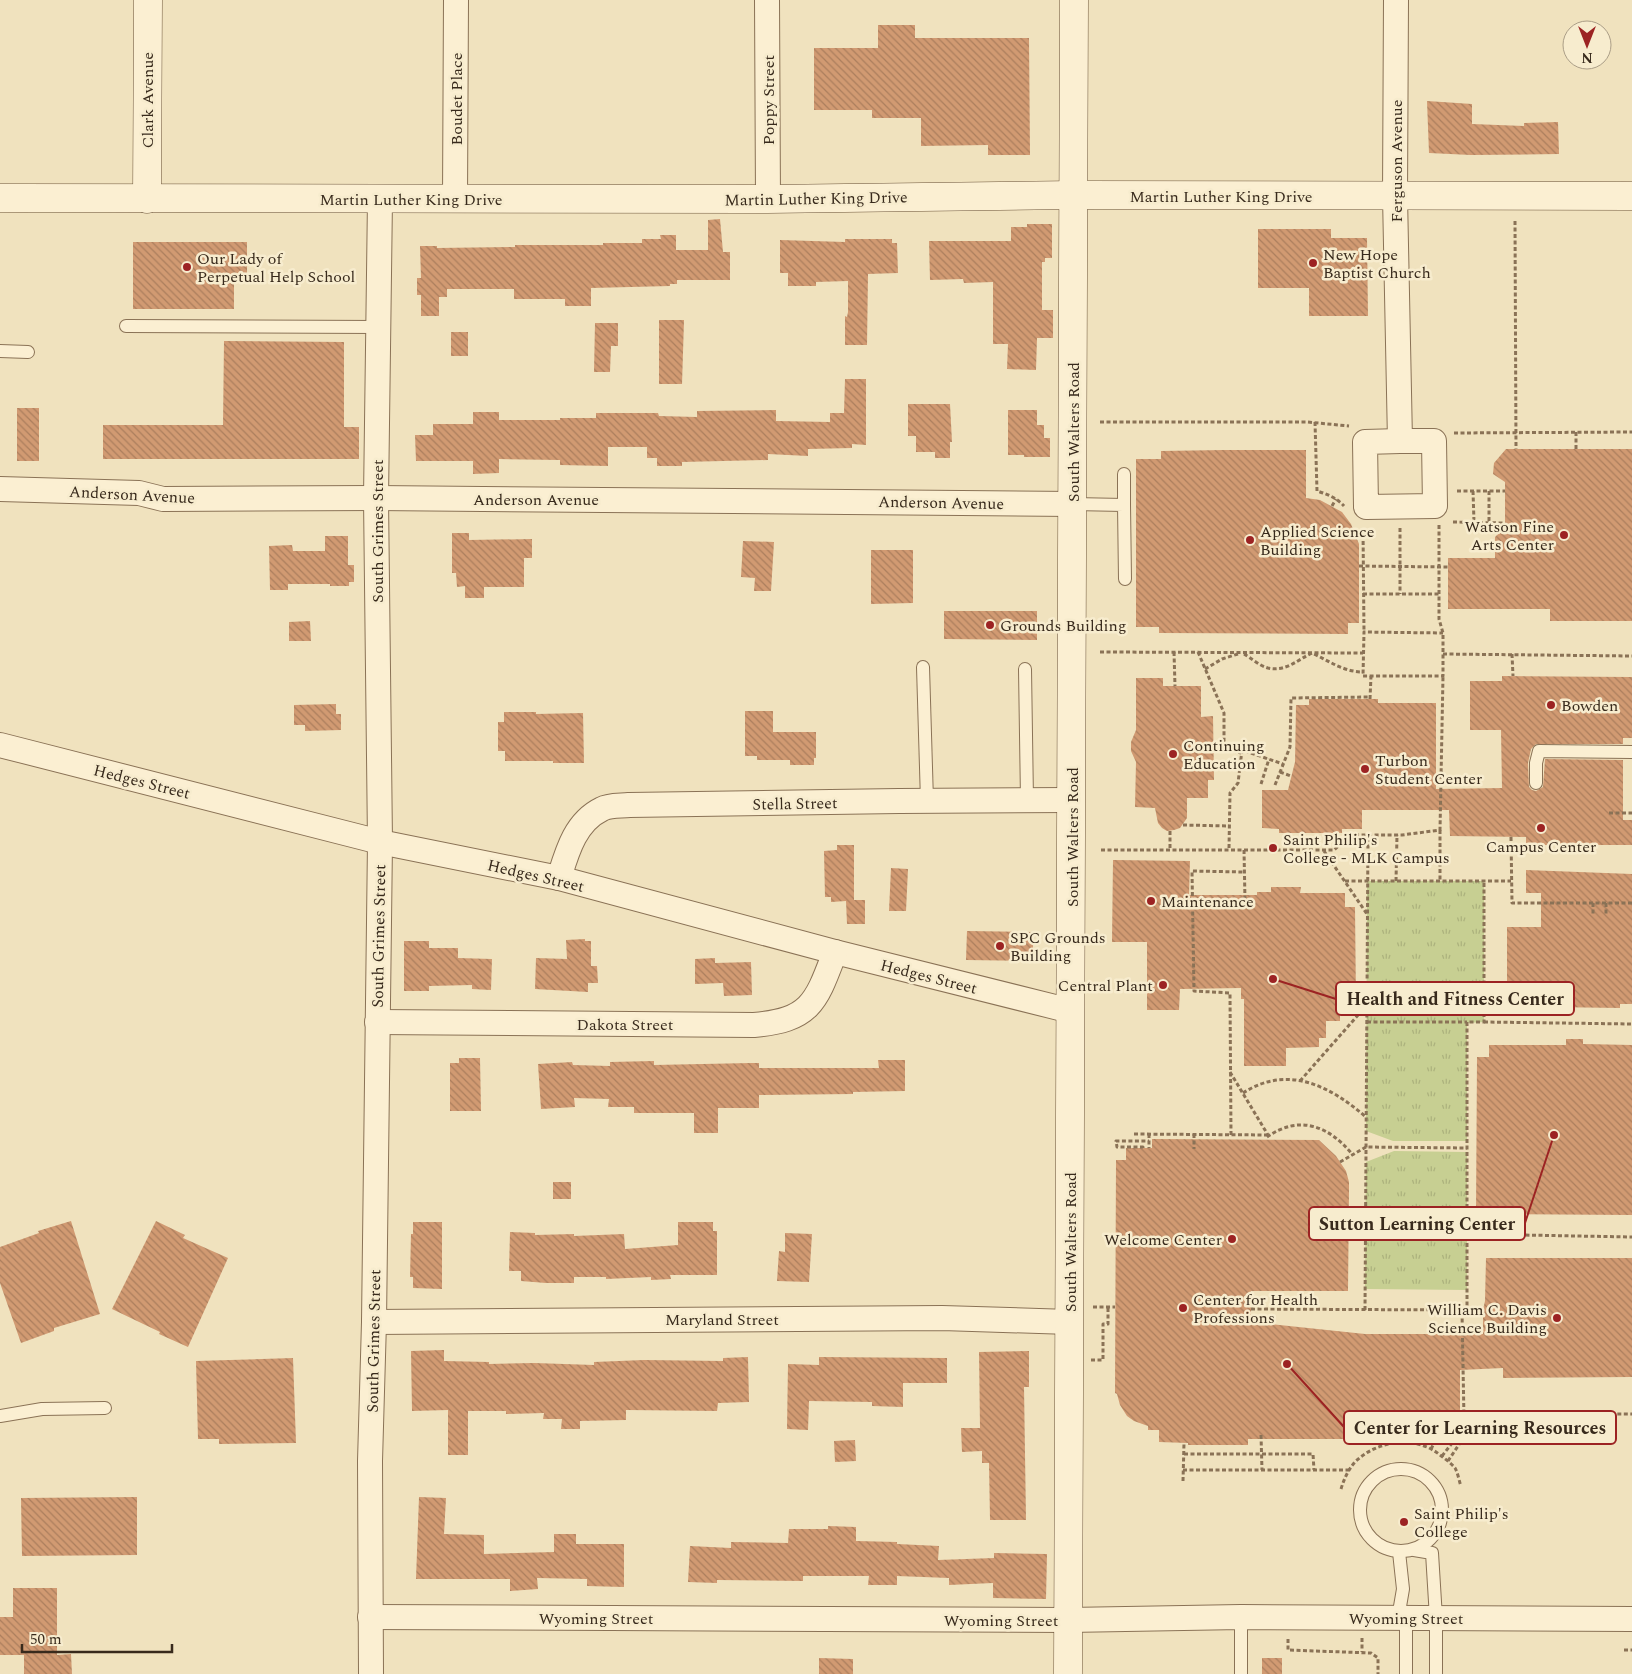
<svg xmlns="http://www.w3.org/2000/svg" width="1632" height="1674" viewBox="0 0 1632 1674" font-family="Spectral,serif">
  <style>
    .grass { fill: url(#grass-tufts) }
    .building { fill: url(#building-back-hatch) }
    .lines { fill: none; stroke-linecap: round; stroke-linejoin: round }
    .lane-casing { stroke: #8a7256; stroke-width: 14 }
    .street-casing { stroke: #8a7256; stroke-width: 26 }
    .secondary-casing { stroke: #6b5339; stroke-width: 29 }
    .path { stroke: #8a7256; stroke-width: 3; stroke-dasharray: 4 2.5; stroke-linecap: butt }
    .lane { stroke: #fbefd2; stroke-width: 12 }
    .street { stroke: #fbefd2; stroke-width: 24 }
    .secondary { stroke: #fbefd2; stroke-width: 28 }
    .poi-dot { fill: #9c2323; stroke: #f7ecce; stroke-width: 2 }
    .labels { text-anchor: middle; stroke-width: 5; stroke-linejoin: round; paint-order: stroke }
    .street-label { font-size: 16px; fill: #382a1c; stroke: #f7ecce }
    .poi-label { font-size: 16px; fill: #382a1c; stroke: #f7ecce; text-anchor: start }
    .leader { fill: none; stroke: #9c2323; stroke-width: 2 }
    .callout-dot { fill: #9c2323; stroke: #f7ecce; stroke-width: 2 }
    .callout { fill: #f7ecce; stroke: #9c2323; stroke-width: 2 }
    .callout-label { font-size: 18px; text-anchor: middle; font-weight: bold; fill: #382a1c }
  </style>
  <defs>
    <pattern id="grass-tufts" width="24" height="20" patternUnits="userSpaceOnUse" patternTransform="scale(1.25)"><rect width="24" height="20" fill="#c7cf92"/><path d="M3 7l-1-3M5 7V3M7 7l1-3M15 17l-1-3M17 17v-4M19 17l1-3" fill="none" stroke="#acb27d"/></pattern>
    <pattern id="building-back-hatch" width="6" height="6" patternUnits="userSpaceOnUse" patternTransform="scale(1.25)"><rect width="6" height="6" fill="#d19a72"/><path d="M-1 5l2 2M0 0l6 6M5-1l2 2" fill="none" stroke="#ab7e5d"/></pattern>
  </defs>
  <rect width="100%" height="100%" fill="#f0e2be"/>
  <g class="grass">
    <polygon points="1367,881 1484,881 1484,1022 1467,1023 1467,1141 1393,1141 1366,1131"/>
    <polygon points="1394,1151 1467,1152 1467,1290 1365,1289 1366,1162"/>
  </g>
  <g class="building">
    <polygon points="878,25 915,25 915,38 1029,38 1030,155 988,155 988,145 921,146 921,118 872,118 872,110 814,110 814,48 878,48"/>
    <polygon points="1427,101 1472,104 1472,124 1524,126 1524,123 1558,122 1559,154 1471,155 1429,153"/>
    <polygon points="720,219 723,252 730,252 730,280 677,280 677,284 670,284 670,286 591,288 591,306 565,306 565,299 514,299 514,289 447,289 447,297 439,297 439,316 421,316 421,295 417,295 417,278 421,278 420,246 437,246 437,248 515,247 515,245 603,245 603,243 642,243 642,239 661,239 660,235 676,235 676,250 708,250 708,220"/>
    <polygon points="1027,224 1052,224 1052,258 1045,258 1045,262 1042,262 1042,310 1053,310 1053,338 1037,338 1036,370 1007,369 1008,344 993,344 993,282 964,283 963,279 930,280 929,241 1011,241 1011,227 1027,227"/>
    <polygon points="1258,229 1331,229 1331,238 1367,238 1368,316 1309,316 1309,288 1258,288"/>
    <polygon points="845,239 892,239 892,243 897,243 898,273 868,274 867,345 845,345 845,316 847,317 848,312 848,281 816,282 816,286 788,286 788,273 780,273 780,240 845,242"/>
    <polygon points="133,242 247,242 247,281 234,281 234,309 133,309"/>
    <polygon points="659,320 684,320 682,384 659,384"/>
    <polygon points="595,323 618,323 618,346 611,346 610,372 594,372"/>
    <rect x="451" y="332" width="17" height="24"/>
    <polygon points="224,341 344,342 344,427 359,427 359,459 103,459 103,425 223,425"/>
    <polygon points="845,379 866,379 866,445 852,444 852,448 808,449 808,456 768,454 768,460 682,462 682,466 657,466 657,458 647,458 647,447 608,447 608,466 560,465 560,460 499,459 499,473 473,474 473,461 416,461 415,435 433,435 433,424 473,424 473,412 499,412 499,420 560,420 560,418 596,418 596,413 658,413 659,416 697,417 697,411 776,410 776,421 830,422 830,413 844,413"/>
    <polygon points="908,404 950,404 952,442 950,442 950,458 935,458 935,452 916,452 916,436 908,436"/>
    <rect x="17" y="408" width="22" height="53"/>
    <polygon points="1008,410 1037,410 1037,425 1044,425 1044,438 1050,438 1050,457 1024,457 1024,455 1008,455"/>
    <polygon points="1506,449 1632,449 1632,621 1550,621 1550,609 1448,609 1448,558 1495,558 1495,537 1505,527 1505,482 1493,474 1494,463"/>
    <polygon points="1224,450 1306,450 1306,498 1320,500 1342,512 1351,524 1359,544 1359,623 1348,623 1348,634 1159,633 1159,627 1136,627 1136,459 1161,459 1161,451"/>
    <polygon points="452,533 469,533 469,540 532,539 532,558 524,558 524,587 484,587 484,598 465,598 465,586 457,587 456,573 452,573"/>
    <polygon points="325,536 348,536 348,565 354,565 354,582 349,582 349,586 330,586 330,584 288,584 288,590 270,590 269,546 292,545 293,551 325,551"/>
    <polygon points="743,541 774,542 771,591 754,591 755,578 741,577"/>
    <polygon points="871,550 913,550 913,603 871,604"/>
    <polygon points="944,611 1037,611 1037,640 944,639"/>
    <polygon points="310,621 311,641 289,641 289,622"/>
    <polygon points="1502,676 1632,677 1632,738 1623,738 1623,744 1536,744 1531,749 1528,763 1529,787 1532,790 1536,791 1543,787 1545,759 1623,760 1623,820 1632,820 1632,845 1526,845 1526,837 1450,836 1449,810 1362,810 1362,829 1342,829 1342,833 1279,833 1279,829 1262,828 1262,790 1288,790 1295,762 1296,705 1309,705 1309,699 1378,699 1378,703 1436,703 1436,789 1502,788 1501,730 1470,730 1470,681 1502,681"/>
    <polygon points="1136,678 1163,678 1163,686 1201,686 1201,717 1213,716 1214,780 1208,780 1208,798 1187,798 1187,818 1180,828 1174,830 1167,831 1162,828 1158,823 1155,808 1135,807 1136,762 1131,751 1131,742 1136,730"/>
    <polygon points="336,704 336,714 341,714 341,730 305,731 305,725 294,725 294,705"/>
    <polygon points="745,711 773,711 773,732 816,732 816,758 814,758 814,765 790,765 790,760 757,760 757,756 745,756"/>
    <polygon points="504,712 536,712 536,714 583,713 584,763 553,763 553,761 505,761 505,751 498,751 498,722 504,722"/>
    <polygon points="837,845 854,845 854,900 865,900 865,924 847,924 846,901 831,902 831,897 825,897 824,851 837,850"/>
    <polygon points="1113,860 1190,861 1189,895 1257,895 1257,892 1271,892 1271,887 1301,887 1300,893 1345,893 1345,907 1355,907 1356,1003 1340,1003 1340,1021 1326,1021 1326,1038 1319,1038 1319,1047 1286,1048 1286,1066 1244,1066 1244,999 1241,999 1241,988 1180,989 1179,1010 1147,1010 1147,942 1112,942"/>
    <polygon points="891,868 908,869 906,911 889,911"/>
    <polygon points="1526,870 1632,874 1632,1004 1620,1004 1620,1008 1549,1007 1549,1004 1507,1004 1507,927 1541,927 1541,893 1526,893"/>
    <polygon points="967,931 1033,932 1033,961 966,960"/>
    <polygon points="585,939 585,941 591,941 591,966 597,966 598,983 588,983 588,992 535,989 536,958 567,959 566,940"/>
    <polygon points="404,941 429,941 429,948 458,948 458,958 492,959 491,990 472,989 472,985 429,986 429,991 404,991"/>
    <polygon points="715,958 715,963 751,962 752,995 724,996 723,983 695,984 695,959"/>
    <polygon points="1566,1039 1583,1039 1583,1044 1632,1045 1632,1215 1476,1214 1477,1057 1489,1057 1489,1045 1566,1045"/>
    <polygon points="459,1058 480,1058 481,1111 450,1111 450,1063 459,1063"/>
    <polygon points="878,1060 905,1060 905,1091 853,1092 853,1094 759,1095 759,1108 718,1108 718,1133 694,1133 694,1113 634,1113 634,1107 608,1107 609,1099 574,1098 575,1107 541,1109 538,1064 572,1062 573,1065 610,1066 610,1062 654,1061 654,1065 751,1063 759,1063 759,1068 879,1068"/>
    <polygon points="1152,1139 1319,1140 1336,1156 1346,1171 1349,1182 1349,1191 1348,1291 1251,1291 1251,1322 1365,1334 1483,1334 1483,1310 1485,1301 1486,1258 1632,1258 1632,1377 1503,1378 1503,1368 1460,1370 1460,1422 1365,1422 1365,1434 1351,1434 1351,1439 1248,1439 1248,1445 1188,1445 1188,1443 1159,1442 1159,1430 1148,1430 1148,1426 1134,1421 1127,1416 1120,1405 1117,1394 1115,1393 1116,1160 1126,1160 1126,1148 1152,1148"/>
    <rect x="553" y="1182" width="18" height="17"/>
    <polygon points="71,1221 100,1314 54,1328 54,1331 21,1343 0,1283 0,1247 39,1233 38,1231"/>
    <polygon points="156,1221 185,1235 183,1238 228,1258 188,1347 159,1334 160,1332 112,1309"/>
    <polygon points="413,1222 442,1222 442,1289 413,1288 413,1277 410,1277 411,1234 413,1234"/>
    <polygon points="678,1222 713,1222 713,1231 717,1231 717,1275 670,1275 671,1279 651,1280 651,1277 606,1279 606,1277 574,1277 574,1283 546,1283 521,1281 521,1271 509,1271 510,1232 535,1233 535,1235 574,1234 574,1236 624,1234 625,1249 678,1245"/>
    <polygon points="785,1233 812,1234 809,1282 777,1281 779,1251 785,1252"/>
    <polygon points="444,1350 444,1361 489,1362 489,1364 534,1363 594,1365 594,1362 644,1360 723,1361 723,1358 748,1357 749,1402 718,1403 717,1411 626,1410 626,1420 580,1421 580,1429 561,1429 562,1419 543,1419 544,1413 506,1414 506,1411 468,1411 468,1455 448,1455 448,1410 412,1411 411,1351"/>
    <polygon points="1029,1351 1029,1387 1024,1387 1026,1520 990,1520 989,1463 982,1463 982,1451 962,1452 961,1428 980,1428 979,1352"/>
    <polygon points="819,1357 947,1358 947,1383 903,1383 903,1407 872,1406 872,1402 809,1401 808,1430 787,1429 788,1364 819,1365"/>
    <polygon points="293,1358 296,1443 219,1444 219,1439 198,1439 196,1361"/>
    <polygon points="855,1440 856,1461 835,1462 834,1441"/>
    <polygon points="137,1497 137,1555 22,1556 21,1498"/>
    <polygon points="419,1497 446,1498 444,1534 484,1535 484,1554 554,1552 554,1534 576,1534 576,1544 624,1544 624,1587 587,1586 587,1579 537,1578 538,1589 510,1591 510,1579 416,1579"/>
    <polygon points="828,1526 856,1527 856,1541 897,1542 897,1544 939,1546 938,1560 994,1558 994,1553 1047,1554 1046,1599 993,1598 993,1583 949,1585 949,1578 897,1576 897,1585 868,1585 869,1576 803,1576 803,1581 717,1580 717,1583 688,1582 690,1546 731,1548 731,1542 788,1543 789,1529 828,1529"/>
    <polygon points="13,1588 57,1588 57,1655 71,1654 72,1674 24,1674 24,1655 0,1655 0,1617 13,1617"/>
    <polygon points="819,1658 853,1659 853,1674 819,1674"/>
    <rect x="1262" y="1658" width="20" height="16"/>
  </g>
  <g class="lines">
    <g class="lane-casing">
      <g id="lane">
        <polyline points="126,326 379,327"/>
        <polyline points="0,351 28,352"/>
        <polyline points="1124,474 1124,505"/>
        <polyline points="1073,504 1124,505 1125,579"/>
        <polyline points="923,667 927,801"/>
        <polyline points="1025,669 1027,800"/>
        <polyline points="1536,783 1536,763 1539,751 1632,752"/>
        <polyline points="0,1416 42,1409 105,1408"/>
        <circle cx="1401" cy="1510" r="41"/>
        <polyline points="1414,1550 1432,1553 1436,1618 1436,1674"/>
        <polyline points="1241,1617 1241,1674"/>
        <polyline points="1398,1618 1403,1589 1399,1552"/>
        <polyline points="1406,1674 1406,1618"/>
      </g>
    </g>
    <g class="street-casing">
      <g id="street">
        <polyline points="767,0 768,199"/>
        <polyline points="1396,0 1395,196 1400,441"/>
        <polyline points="455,198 456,0"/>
        <polygon points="1400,441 1434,441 1435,506 1366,507 1365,442"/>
        <polyline points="0,489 139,493 163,499 376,498 1073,504"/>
        <polyline points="0,745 380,842 559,878 835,952 1071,1011"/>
        <path d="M559 878C567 852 575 822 602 809 609 805 621 806 629 805L899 801 1072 800"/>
        <path d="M377 1022 754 1025C811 1020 816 1002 835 952"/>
        <polyline points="374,1322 942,1318 1070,1322"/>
        <polyline points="370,1617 1068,1620 1241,1617 1632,1619"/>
        <polyline points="371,1674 370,1461 374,1322 380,842 376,498 380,199"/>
      </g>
    </g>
    <g class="secondary-casing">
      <g id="secondary">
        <polyline points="0,198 768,199 1074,195 1632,196"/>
        <polyline points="147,199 148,0"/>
        <polyline points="1068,1674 1074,0"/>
      </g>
    </g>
    <g class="path">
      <polyline points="1515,221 1516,449"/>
      <polyline points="1100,422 1308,422 1349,426"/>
      <path d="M1315 422 1317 491C1327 494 1337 498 1344 506"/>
      <polyline points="1576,432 1576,449"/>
      <polyline points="1454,433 1632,432"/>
      <polyline points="1457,491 1505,491"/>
      <polyline points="1473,491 1474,522"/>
      <polyline points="1489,491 1489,522"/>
      <polyline points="1332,506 1336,499"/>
      <polyline points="1453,522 1505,523"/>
      <polyline points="1439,525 1439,619 1443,633 1443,676 1363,676 1364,632 1443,633"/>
      <polyline points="1363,528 1364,632"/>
      <polyline points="1400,528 1400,594"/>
      <polyline points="1359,566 1448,567"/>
      <polyline points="1363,594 1439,594"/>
      <polyline points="1100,652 1363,653"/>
      <polyline points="1174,652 1175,686"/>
      <polyline points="1198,652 1224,713 1224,749 1241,753"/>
      <path d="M1244 654C1251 658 1260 666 1268 668 1286 672 1297 660 1312 653 1329 661 1344 672 1363 672"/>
      <polyline points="1443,654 1632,656"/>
      <polyline points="1512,654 1513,676"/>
      <polyline points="1205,669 1222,659 1238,654"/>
      <polyline points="1370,699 1371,676"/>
      <polyline points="1280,772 1291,776"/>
      <polyline points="1261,784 1269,759"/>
      <polyline points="1275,785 1290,747 1291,698 1370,697"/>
      <polyline points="1609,813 1632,813"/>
      <polyline points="1183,825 1229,826"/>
      <polyline points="1440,830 1440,881"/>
      <polyline points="1170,831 1170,850"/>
      <polyline points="1511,837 1512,903 1632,903"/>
      <polyline points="1229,848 1230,793 1238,783 1242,750 1283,764"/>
      <polyline points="1101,850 1334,850 1350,835 1402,835 1440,830 1443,676"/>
      <polyline points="1244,850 1245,901"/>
      <polyline points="1324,851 1367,914"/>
      <polyline points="1345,881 1511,881"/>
      <polyline points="1396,881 1397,835"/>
      <polyline points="1593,903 1593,916"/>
      <polyline points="1606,903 1606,916"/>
      <polyline points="1367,1022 1467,1022"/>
      <polyline points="1484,1022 1632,1024"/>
      <polyline points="1230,1072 1268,1135"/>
      <polyline points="1300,1081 1366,1006"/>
      <path d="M1243 1093C1288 1064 1330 1086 1366 1117"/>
      <polyline points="1134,1134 1268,1135"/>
      <polyline points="1149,1134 1149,1148"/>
      <polyline points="1194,1134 1194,1149"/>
      <polyline points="1231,1135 1230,993 1194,991 1192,871 1244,872"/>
      <path d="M1267 1137C1300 1114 1329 1126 1353 1155"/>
      <polyline points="1143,1148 1143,1147 1117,1147 1116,1141 1149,1141"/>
      <polyline points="1340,1162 1366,1147 1467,1148"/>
      <polyline points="1467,1234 1632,1237"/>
      <polyline points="1093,1307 1115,1307"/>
      <polyline points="1251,1309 1458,1310 1483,1314"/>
      <polyline points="1365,1310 1368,835"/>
      <polyline points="1467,1312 1467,1022 1484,1022 1484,881"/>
      <polyline points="1091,1360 1103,1360 1103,1324 1108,1324 1108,1307"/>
      <polyline points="1374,1422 1384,1445"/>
      <polyline points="1261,1435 1262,1470"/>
      <polyline points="1431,1449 1445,1422"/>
      <polyline points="1184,1454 1313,1454 1314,1470"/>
      <polyline points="1442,1456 1467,1424 1464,1419 1462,1311"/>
      <polyline points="1448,1461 1480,1413 1632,1414"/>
      <polyline points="1183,1470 1349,1470"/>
      <polyline points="1183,1481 1184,1443"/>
      <path d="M1341 1489C1344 1479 1348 1470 1355 1462 1377 1440 1416 1435 1440 1455 1445 1459 1451 1463 1455 1468 1458 1473 1459 1481 1461 1486"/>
      <polyline points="1362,1638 1362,1652"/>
      <polyline points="1288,1639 1288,1650 1371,1653 1378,1658 1378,1674"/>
      <polyline points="1624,1650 1632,1650"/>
    </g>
    <use href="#lane" class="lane"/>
    <use href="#street" class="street"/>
    <use href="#secondary" class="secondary"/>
  </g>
  <g class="poi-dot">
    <circle cx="1313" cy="263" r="5"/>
    <circle cx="187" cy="267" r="5"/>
    <circle cx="1564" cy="535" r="5"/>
    <circle cx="1250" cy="540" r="5"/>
    <circle cx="990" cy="625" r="5"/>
    <circle cx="1551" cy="705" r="5"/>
    <circle cx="1173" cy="754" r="5"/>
    <circle cx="1365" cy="769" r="5"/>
    <circle cx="1541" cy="828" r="5"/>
    <circle cx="1273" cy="848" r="5"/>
    <circle cx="1151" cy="901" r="5"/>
    <circle cx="1000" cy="946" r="5"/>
    <circle cx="1163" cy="985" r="5"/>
    <circle cx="1232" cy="1239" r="5"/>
    <circle cx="1183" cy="1308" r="5"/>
    <circle cx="1557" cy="1318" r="5"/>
    <circle cx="1404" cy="1522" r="5"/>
  </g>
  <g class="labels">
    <g class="street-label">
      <text transform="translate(456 99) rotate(-90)" y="6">Boudet Place</text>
      <text transform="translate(147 100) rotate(-90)" y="6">Clark Avenue</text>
      <text transform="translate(768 100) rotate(-90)" y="6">Poppy Street</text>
      <text transform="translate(1396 161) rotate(-90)" y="6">Ferguson Avenue</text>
      <text x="1221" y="202">Martin Luther King Drive</text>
      <text transform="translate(816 198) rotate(-1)" y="6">Martin Luther King Drive</text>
      <text x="411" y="205">Martin Luther King Drive</text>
      <text transform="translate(1073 432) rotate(-90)" y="6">South Walters Road</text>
      <text transform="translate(132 494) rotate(3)" y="6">Anderson Avenue</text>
      <text x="536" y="505">Anderson Avenue</text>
      <text transform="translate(941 502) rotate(1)" y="6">Anderson Avenue</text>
      <text transform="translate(377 531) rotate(-90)" y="6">South Grimes Street</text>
      <text transform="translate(142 781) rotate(14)" y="6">Hedges Street</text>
      <text transform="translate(795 803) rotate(-1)" y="6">Stella Street</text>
      <text transform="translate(1072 837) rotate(-90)" y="6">South Walters Road</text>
      <text transform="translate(536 875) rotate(13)" y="6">Hedges Street</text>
      <text transform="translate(378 936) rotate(-89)" y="6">South Grimes Street</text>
      <text transform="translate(929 976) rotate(14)" y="6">Hedges Street</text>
      <text x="625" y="1030">Dakota Street</text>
      <text transform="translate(1070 1242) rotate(-90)" y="6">South Walters Road</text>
      <text x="722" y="1325">Maryland Street</text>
      <text transform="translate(373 1341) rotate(-89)" y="6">South Grimes Street</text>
      <text x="596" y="1624">Wyoming Street</text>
      <text x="1406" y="1624">Wyoming Street</text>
      <text x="1001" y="1626">Wyoming Street</text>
    </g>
    <g class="poi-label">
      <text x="1323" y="260">New Hope<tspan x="1323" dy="18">Baptist Church</tspan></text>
      <text x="197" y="264">Our Lady of<tspan x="197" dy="18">Perpetual Help School</tspan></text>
      <text x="1554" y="532" text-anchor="end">Watson Fine<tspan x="1554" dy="18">Arts Center</tspan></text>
      <text x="1260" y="537">Applied Science<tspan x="1260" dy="18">Building</tspan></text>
      <text x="1000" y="631">Grounds Building</text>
      <text x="1561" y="711">Bowden</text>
      <text x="1183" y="751">Continuing<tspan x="1183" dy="18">Education</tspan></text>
      <text x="1375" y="766">Turbon<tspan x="1375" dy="18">Student Center</tspan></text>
      <text x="1283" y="845">Saint Philip's<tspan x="1283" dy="18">College - MLK Campus</tspan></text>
      <text x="1541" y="852" text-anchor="middle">Campus Center</text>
      <text x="1161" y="907">Maintenance</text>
      <text x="1010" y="943">SPC Grounds<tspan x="1010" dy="18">Building</tspan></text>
      <text x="1153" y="991" text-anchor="end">Central Plant</text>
      <text x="1222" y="1245" text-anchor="end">Welcome Center</text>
      <text x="1193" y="1305">Center for Health<tspan x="1193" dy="18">Professions</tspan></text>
      <text x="1547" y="1315" text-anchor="end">William C. Davis<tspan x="1547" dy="18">Science Building</tspan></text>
      <text x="1414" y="1519">Saint Philip's<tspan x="1414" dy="18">College</tspan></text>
    </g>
  </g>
  <path class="leader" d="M1273 979L1336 999M1554 1135L1525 1223M1287 1364L1344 1427"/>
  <g class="callout-dot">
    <circle cx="1273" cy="979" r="5"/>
    <circle cx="1554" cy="1135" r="5"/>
    <circle cx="1287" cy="1364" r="5"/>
  </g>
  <g class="callout">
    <rect x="1336" y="982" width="238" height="33" rx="5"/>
    <rect x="1309" y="1207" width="216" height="33" rx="5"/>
    <rect x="1344" y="1411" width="272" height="33" rx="5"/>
  </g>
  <g class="callout-label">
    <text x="1455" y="1005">Health and Fitness Center</text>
    <text x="1417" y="1230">Sutton Learning Center</text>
    <text x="1480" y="1434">Center for Learning Resources</text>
  </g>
  <g transform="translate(1587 45) rotate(180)"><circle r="24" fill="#f7ecce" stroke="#ab9e87"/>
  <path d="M0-4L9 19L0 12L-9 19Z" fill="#9c2323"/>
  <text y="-8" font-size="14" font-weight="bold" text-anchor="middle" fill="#382a1c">N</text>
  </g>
  <path d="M22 1644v8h150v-8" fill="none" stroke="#382a1c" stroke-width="2.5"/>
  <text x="30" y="1644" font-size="15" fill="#382a1c" stroke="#f7ecce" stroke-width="4" paint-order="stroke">50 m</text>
</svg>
